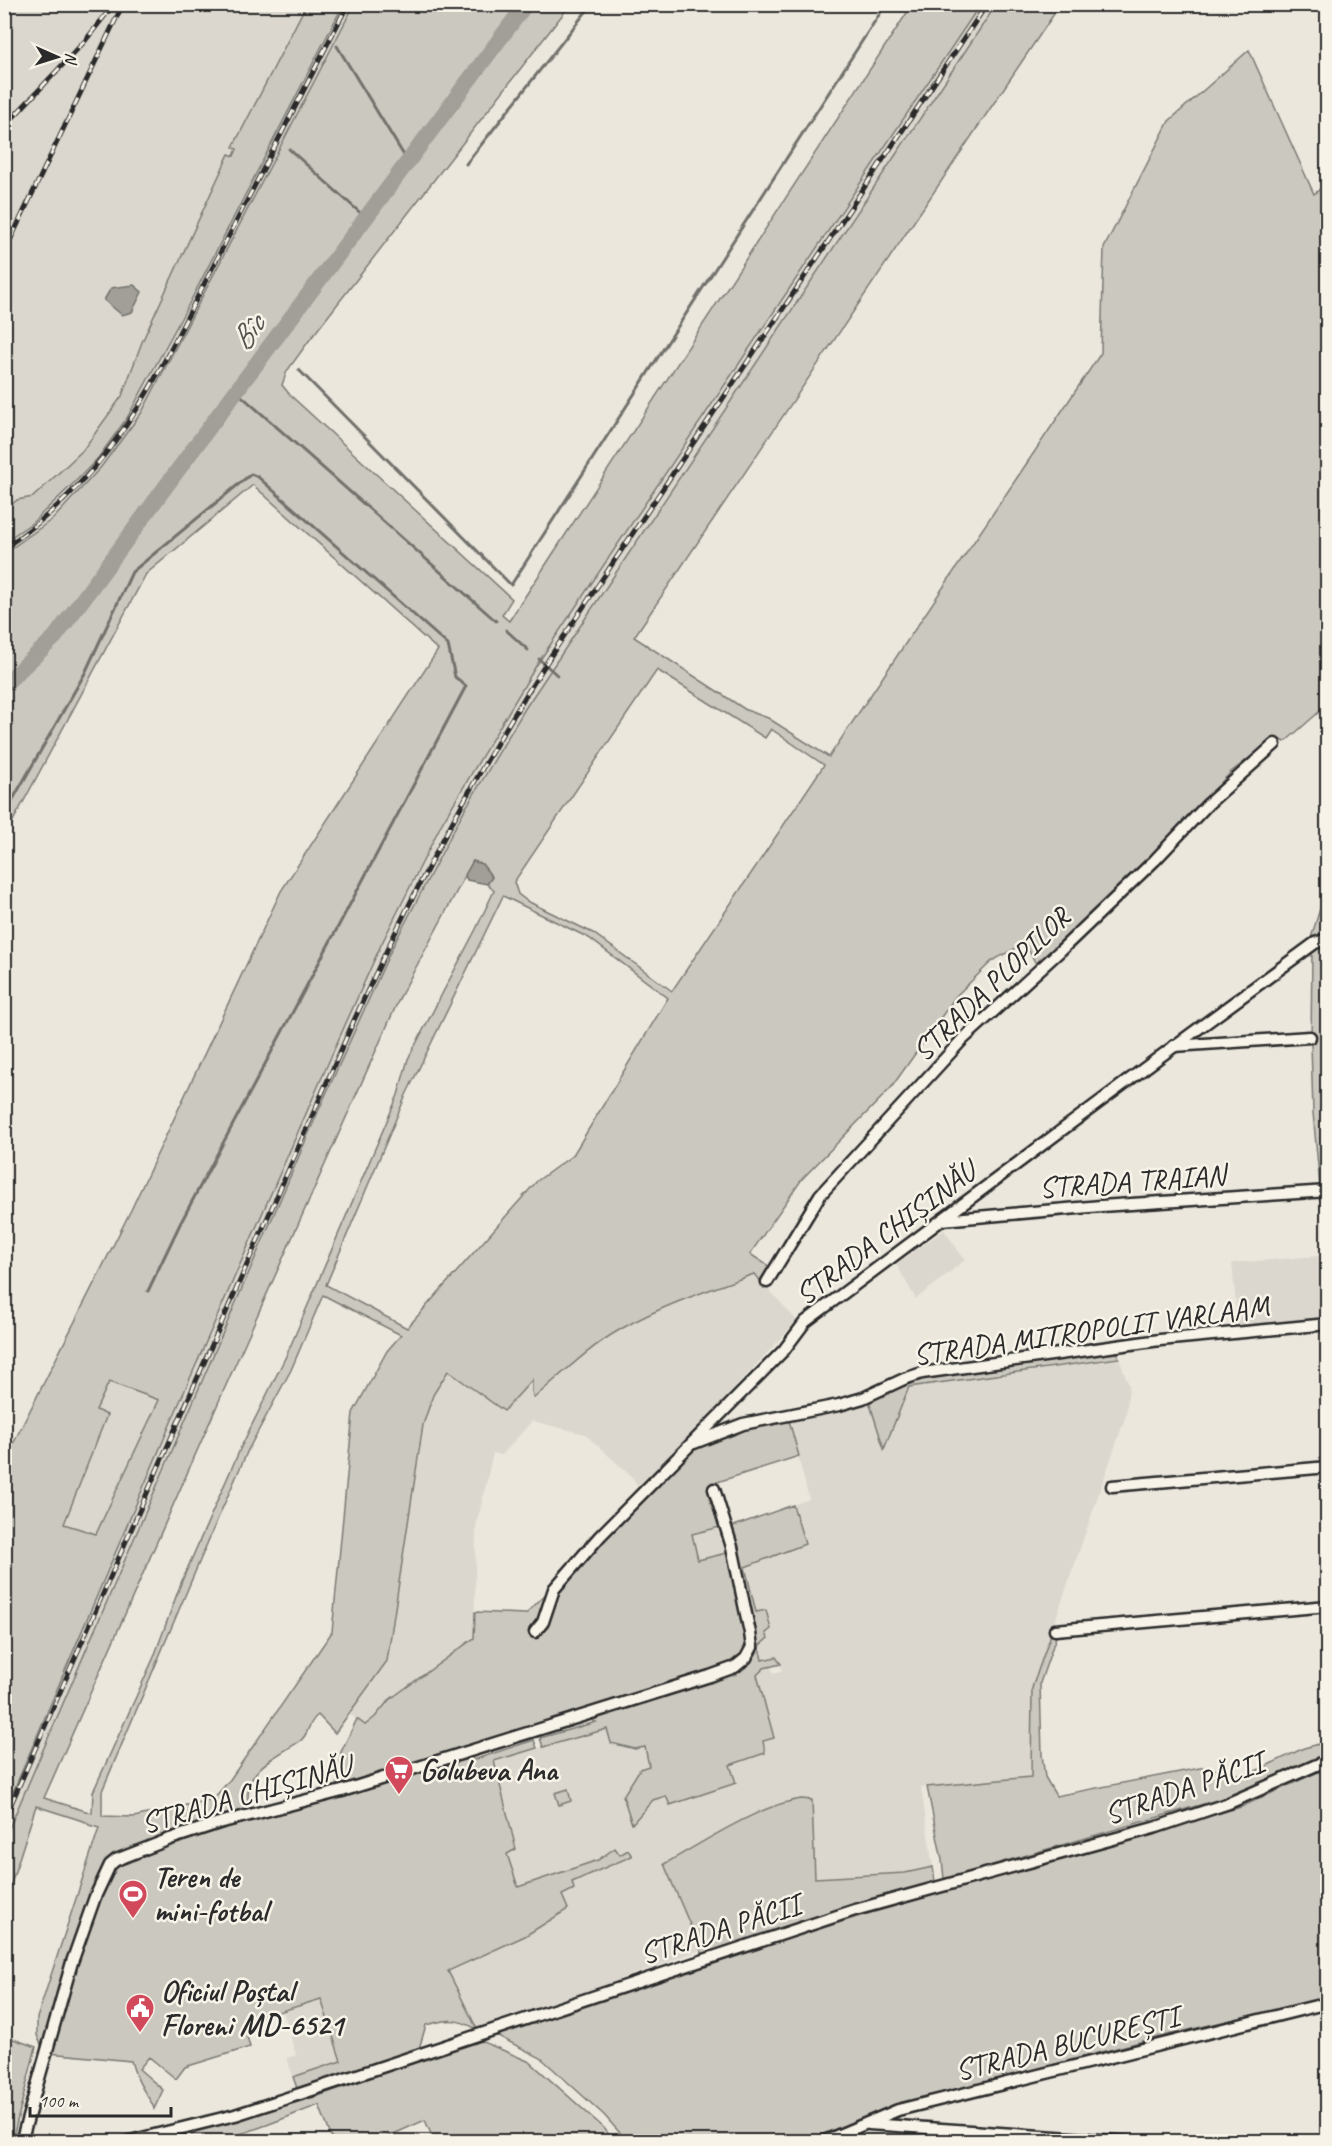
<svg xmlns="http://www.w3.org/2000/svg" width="1332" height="2146" viewBox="0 0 1332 2146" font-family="Caveat,sans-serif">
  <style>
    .built { fill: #dbd7ce }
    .green { fill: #cbc8bf; stroke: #7b7a75; stroke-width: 1.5; fill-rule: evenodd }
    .water { fill: #a29f98; stroke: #72716c; stroke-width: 1.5 }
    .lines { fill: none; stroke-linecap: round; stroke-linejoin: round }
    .stream { stroke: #72716c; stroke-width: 3 }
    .river { stroke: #a29f98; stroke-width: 16 }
    .street-casing { stroke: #2b2b2b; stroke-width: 15 }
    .street { stroke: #f7f3e8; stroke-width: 10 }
    .rail-casing { stroke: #2b2b2b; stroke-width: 5 }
    .rail { stroke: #f7f3e8; stroke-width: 3; stroke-dasharray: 9; stroke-linecap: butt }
    .labels { text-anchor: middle; stroke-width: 5; stroke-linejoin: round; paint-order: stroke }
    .street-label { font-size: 30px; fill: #2b2b2b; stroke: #f7f3e8 }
    .poi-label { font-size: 30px; font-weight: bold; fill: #2b2b2b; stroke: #f7f3e8; text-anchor: start }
    .water-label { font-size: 32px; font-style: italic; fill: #555451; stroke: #f7f3e8 }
  </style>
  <rect width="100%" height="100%" fill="#ebe7dd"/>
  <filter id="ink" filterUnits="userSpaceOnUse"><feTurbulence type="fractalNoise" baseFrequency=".0167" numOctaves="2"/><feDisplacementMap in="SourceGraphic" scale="12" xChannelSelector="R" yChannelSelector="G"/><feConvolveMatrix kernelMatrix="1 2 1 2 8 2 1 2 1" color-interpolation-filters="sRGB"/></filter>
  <g filter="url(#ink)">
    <g class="built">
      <polygon points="4,5 378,5 89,510 4,568"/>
      <polygon points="956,5 1033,5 540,745 465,875 400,997 363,1074 44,1798 41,1805 36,1806 10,1887 5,1926 5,1577 107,1333 522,655"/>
      <polygon points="944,1230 965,1260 916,1299 896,1264"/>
      <polygon points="1319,1256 1324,1320 1238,1327 1232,1263"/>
      <polygon points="755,1274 797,1321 646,1483 636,1484 633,1478 585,1434 532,1421 502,1455 493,1453 476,1527 474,1638 389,1700 375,1717 364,1725 349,1714 387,1661 423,1425 433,1395 448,1370 506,1408 533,1379 586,1353 620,1329 664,1307"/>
      <polygon points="1119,1358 1129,1386 1126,1415 1032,1688 1031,1777 921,1787 933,1867 905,1873 815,1878 812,1800 790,1801 746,1819 664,1864 700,1950 570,1998 477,2029 448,1971 525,1936 571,1883 620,1855 615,1848 598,1860 518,1887 507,1853 515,1849 494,1761 607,1729 635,1749 645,1747 650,1766 627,1810 633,1824 653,1801 666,1796 670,1805 735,1781 730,1765 749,1759 762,1741 774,1737 757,1675 764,1668 771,1667 774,1674 782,1671 780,1662 777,1662 776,1657 762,1660 759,1650 756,1612 745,1567 805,1544 793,1505 809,1499 788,1417 869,1401 884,1448 908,1387"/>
      <polygon points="720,1527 727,1553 698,1560 692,1534"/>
      <polygon points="321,1999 341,2061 293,2077 287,2058 296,2055 283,2011"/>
    </g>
    <g class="green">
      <polygon points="306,5 343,5 191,300 127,418 98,458 76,481 32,523 5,541 5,510 17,500 33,497 83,450 122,396 142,342 229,154 234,156 237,149 233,147"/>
      <path d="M354 5H570L308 342 287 371 282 385 290 395 512 599 502 615 509 621 912 5H980L536 666 442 823 381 945 337 1043 178 1406 5 1811V1460L131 1210 281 891 438 650 253 485 146 574 5 836V553L54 518 101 467 142 412ZM109 1382 159 1400 96 1534 64 1524 107 1415 96 1410Z"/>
      <path d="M996 5H1060L634 637 746 710 768 718 829 757 1101 353 1104 248 1169 121 1249 50 1314 194 1327 183V705L1285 742 1275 738 1231 772 1154 856 1037 966 1025 943 992 961 956 996 891 1088 802 1179 750 1254 773 1269 762 1283 754 1274C709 1290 663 1305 621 1329 589 1347 562 1374 534 1398L532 1392V1380L504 1411 448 1371 433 1395 423 1425 387 1661 335 1733 318 1715C307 1723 309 1735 300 1741 275 1758 239 1770 250 1809L123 1851 107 1861 99 1873 42 2047 37 2035V2018L99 1828 89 1825 86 1822 36 1806 10 1887 5 1926V1838L321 1105 391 950 462 814 526 707ZM657 670 765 738 771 729 824 765 672 991 593 933 527 901 518 894 514 882ZM473 861 481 864 492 877 487 884 494 891 476 929 408 1059 398 1095 287 1354 241 1447 181 1583 154 1657 93 1792 92 1813 44 1798 223 1392 400 997ZM503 896 589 938 668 998 573 1155 537 1181 407 1328 326 1285 406 1095ZM323 1295 401 1335 387 1351 353 1413 332 1632 229 1781 213 1799 134 1817 102 1816V1791L215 1525 248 1450 291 1370Z"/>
      <polygon points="1327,886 1327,914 1324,932 1311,938"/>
      <polygon points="1323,946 1322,1010 1327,1187 1320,1187 1313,1113 1311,1043 1312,952"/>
      <polygon points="1116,1350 1119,1358 909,1387 884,1449 869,1401 904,1382 922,1376"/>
      <path d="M788 1417 799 1456 711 1484 709 1493 720 1527 692 1534 698 1560 727 1553 747 1635C748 1647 746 1654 735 1662L409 1766 337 1787 341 1752 357 1719 365 1725 375 1717 389 1700 474 1638 475 1612 526 1614 646 1492 695 1446 746 1426Z"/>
      <path d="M793 1505 805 1544 745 1567 756 1612 766 1610 771 1629 766 1633 768 1638 759 1646 762 1660 776 1657 781 1664 764 1668 757 1675 774 1738 763 1741 765 1753 730 1765 736 1783 670 1805 666 1796 653 1800 632 1824 623 1796 640 1769 649 1766 645 1747 635 1749 611 1743 607 1729 543 1747 540 1738 596 1722 589 1719 735 1672C747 1665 753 1660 756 1646L731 1527Z"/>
      <polygon points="1051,1634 1057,1634 1040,1683 1042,1755 1045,1777 1056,1796 1205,1767 1245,1776 1304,1748 1327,1742 1327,1754 1231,1796 944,1879 942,1860 927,1787 1031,1777 1032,1688"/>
      <path d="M534 1740 537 1748 494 1761 516 1849 507 1854 518 1887 598 1860 615 1848 620 1855 628 1850 632 1856 572 1882 574 1889 562 1895 568 1909 525 1936 448 1971 477 2029C456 2018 449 2019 426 2025L419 2049 298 2091 293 2077 341 2061 321 1999 243 2023 250 2047 185 2067 176 2079 149 2057 139 2069 163 2090 154 2109C152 2101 147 2097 144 2091 138 2081 134 2072 131 2061L49 2053 103 1886 113 1869 124 1860 209 1830 349 1794 471 1757 473 1760Z"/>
      <polygon points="1327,1768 1327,1997 1155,2038 899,2105 812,2142 627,2141 604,2115 541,2058 494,2034 860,1916 1241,1807"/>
      <polygon points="568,1789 571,1801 559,1805 555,1793"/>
      <path d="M801 1799 812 1800 815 1878 905 1873 933 1867 935 1882 703 1955 664 1864C702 1843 759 1805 801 1799Z"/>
      <polygon points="5,2036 36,2047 12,2141 5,2141"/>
      <path d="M479 2040 530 2062 604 2128 614 2141H434L425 2120 378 2141H333L319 2105C279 2119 237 2141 194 2141L191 2133 315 2097Z"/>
      <polygon points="184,2134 186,2141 148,2142"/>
    </g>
    <g class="water">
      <polygon points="134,285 142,292 132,312 122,315 104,300 111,288"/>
      <polygon points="473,861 482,864 492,877 487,884 467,880 465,875"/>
    </g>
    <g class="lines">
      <g class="stream">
        <polyline points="337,46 408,162"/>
        <polyline points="289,149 366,218"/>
        <polyline points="466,164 592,4"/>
        <polyline points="299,370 511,585 886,4"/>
        <polyline points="236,391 496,621"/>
        <polyline points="506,630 528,650"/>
        <polyline points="539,659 557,675"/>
        <polyline points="4,815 85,673 132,572 251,474 258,477 448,645 455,677 466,686 180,1224 148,1291"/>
      </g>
      <polyline class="river" points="4,685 55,637 236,391 526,4"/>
      <g class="street-casing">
        <g id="street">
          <polyline points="1174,1046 1310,1037"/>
          <polyline points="942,1220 1101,1206 1328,1191"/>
          <polyline points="767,1282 820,1195 962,1040 1061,950 1155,860 1208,804 1275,744"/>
          <polyline points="694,1443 743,1424 839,1405 863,1398 904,1379 922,1373 1160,1340 1328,1324"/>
          <polyline points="1112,1486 1328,1467"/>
          <polyline points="1055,1630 1328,1606"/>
          <polyline points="535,1632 543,1622 554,1589 600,1536 784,1350 805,1322 1161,1056 1315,943 1328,939"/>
          <polyline points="869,2124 1129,2142"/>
          <polyline points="21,2142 72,1962 95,1897 110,1865 116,1860 170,1839 219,1823 342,1791 710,1676 735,1667 746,1658 752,1647 750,1633 732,1547 714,1489"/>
          <polyline points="126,2142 235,2115 306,2092 855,1910 1157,1827 1229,1803 1328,1760"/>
          <polyline points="822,2142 898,2110 1328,2003"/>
        </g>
      </g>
      <use href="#street" class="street"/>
      <g class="rail-casing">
        <g id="rail">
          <polyline points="4,127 85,41 114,4"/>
          <polyline points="4,253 123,4"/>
          <path d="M4 548C75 501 125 437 164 362L348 4"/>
          <path d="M4 1820 351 1027C409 898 475 773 552 654L987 4"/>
        </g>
      </g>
      <use href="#rail" class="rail"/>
    </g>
  </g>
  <defs>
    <g id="supermarket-pin" transform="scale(1.5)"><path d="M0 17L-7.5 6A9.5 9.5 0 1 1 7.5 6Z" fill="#d1495b" stroke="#f7f3e8"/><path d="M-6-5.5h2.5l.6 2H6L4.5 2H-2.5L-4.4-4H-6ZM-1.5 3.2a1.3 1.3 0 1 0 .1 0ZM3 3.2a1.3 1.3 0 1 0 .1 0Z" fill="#fff"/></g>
    <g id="stadium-pin" transform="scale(1.5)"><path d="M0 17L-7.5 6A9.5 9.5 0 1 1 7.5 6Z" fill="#d1495b" stroke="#f7f3e8"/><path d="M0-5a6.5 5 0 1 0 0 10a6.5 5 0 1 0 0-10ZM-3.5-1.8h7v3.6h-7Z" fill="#fff"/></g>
    <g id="civic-pin" transform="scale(1.5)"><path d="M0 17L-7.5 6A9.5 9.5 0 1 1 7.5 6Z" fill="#d1495b" stroke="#f7f3e8"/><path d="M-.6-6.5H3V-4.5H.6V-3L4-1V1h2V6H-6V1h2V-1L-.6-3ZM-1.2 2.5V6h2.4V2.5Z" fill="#fff"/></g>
  </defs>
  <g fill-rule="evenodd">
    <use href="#supermarket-pin" x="399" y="1770"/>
    <use href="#stadium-pin" x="133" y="1894"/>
    <use href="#civic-pin" x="140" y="2008"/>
  </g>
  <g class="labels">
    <g class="street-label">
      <text transform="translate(991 984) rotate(-44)" y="10">STRADA PLOPILOR</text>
      <text transform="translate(1132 1181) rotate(-4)" y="10">STRADA TRAIAN</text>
      <text transform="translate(885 1233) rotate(-37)" y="10">STRADA CHIȘINĂU</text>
      <text transform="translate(1091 1330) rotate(-8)" y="10">STRADA MITROPOLIT VARLAAM</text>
      <text transform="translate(1184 1788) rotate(-19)" y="10">STRADA PĂCII</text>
      <text transform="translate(246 1794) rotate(-16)" y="10">STRADA CHIȘINĂU</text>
      <text transform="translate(720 1929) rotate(-18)" y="10">STRADA PĂCII</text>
      <text transform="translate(1067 2043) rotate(-14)" y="10">STRADA BUCUREȘTI</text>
    </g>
    <g class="poi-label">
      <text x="420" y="1780">Golubeva Ana</text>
      <text x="154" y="1887">Teren de<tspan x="154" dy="34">mini-fotbal</tspan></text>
      <text x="161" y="2001">Oficiul Poștal<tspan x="161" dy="34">Floreni MD-6521</tspan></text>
    </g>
    <g class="water-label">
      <text transform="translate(247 332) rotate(-53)" y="11">Bîc</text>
    </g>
  </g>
  <rect width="1332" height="2146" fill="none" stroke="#f7f3e8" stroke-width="24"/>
  <rect x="12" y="12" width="1308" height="2122" fill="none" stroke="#2b2b2b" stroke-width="2" filter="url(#ink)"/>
  <g transform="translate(57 57) rotate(93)" stroke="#f7f3e8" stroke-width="4.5" paint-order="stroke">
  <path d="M0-4.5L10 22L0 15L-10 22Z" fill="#2b2b2b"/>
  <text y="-9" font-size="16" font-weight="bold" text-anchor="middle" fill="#2b2b2b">N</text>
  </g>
  <path d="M30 2107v9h141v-9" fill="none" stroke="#2b2b2b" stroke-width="3"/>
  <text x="39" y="2107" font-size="18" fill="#2b2b2b" stroke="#f7f3e8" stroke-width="4.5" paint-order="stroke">100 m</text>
</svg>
